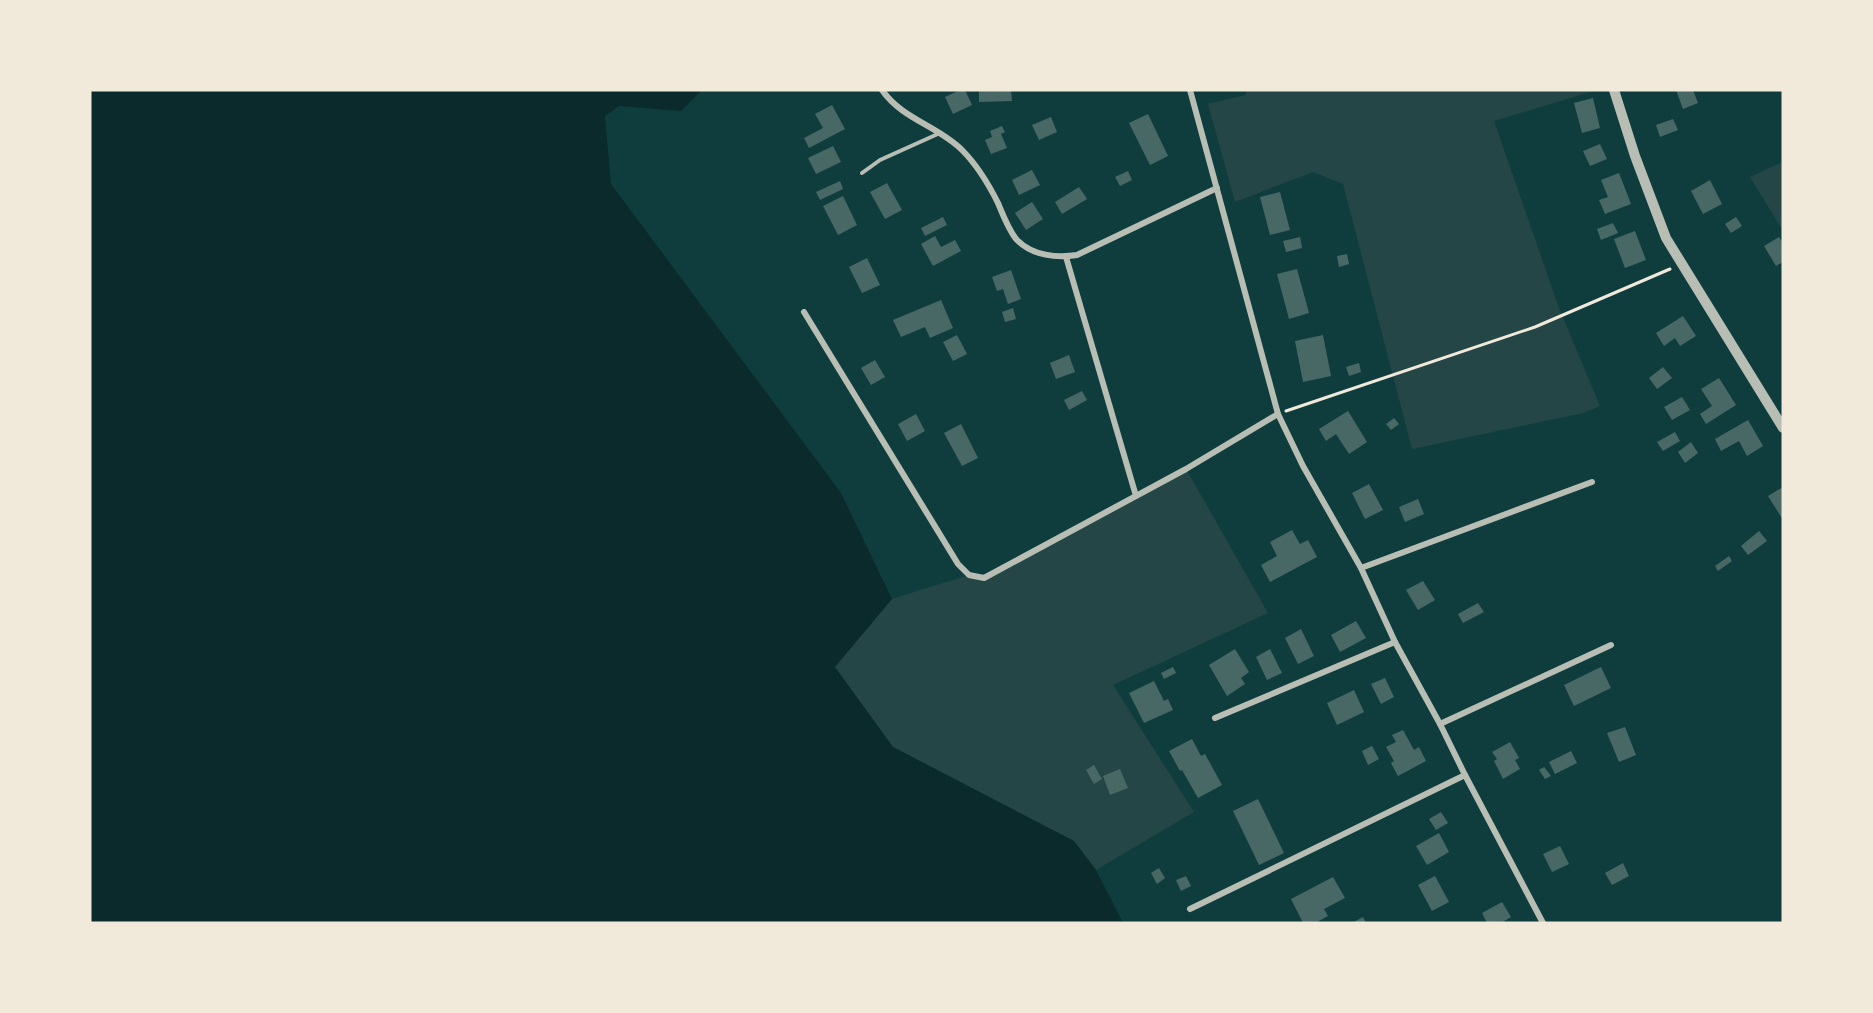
<svg xmlns="http://www.w3.org/2000/svg" width="1873" height="1013" viewBox="0 0 1873 1013" font-family="Commissioner,sans-serif">
  <style>
    .green { fill: #244646 }
    .water { fill: #0a2a2b }
    .building { fill: #486865 }
    .lines { fill: none; stroke-linecap: round; stroke-linejoin: round }
    .path { stroke: #f1e9da; stroke-width: 3 }
    .service { stroke: #b8beb3; stroke-width: 4 }
    .minor { stroke: #b8beb3; stroke-width: 6 }
    .tertiary { stroke: #b8beb3; stroke-width: 10 }
  </style>
  <rect width="100%" height="100%" fill="#0f3d3e"/>
  <g class="green">
    <polygon points="1248,90 1597,90 1494,121 1559,308 1600,406 1583,413 1412,449 1343,184 1313,172 1235,202 1208,104 1245,95"/>
    <polygon points="1783,162 1783,231 1750,177"/>
    <polygon points="1186,469 1268,613 1113,685 1194,812 1096,870 1074,841 893,747 834,667 892,599 969,575 984,578"/>
  </g>
  <polygon class="water" points="90,90 702,90 681,111 619,106 605,116 611,184 841,493 892,599 835,667 893,747 1074,841 1096,870 1123,923 90,923"/>
  <g class="building">
    <polygon points="960,90 965,90 972,105 953,114 945,97"/>
    <polygon points="979,90 1011,90 1012,101 979,102"/>
    <polygon points="1676,90 1693,90 1698,103 1683,109"/>
    <polygon points="1593,98 1600,128 1582,133 1574,103"/>
    <polygon points="832,105 845,129 809,148 804,138 823,128 815,114"/>
    <polygon points="1148,114 1168,156 1150,165 1129,123"/>
    <polygon points="1051,117 1057,132 1039,140 1032,125"/>
    <polygon points="1673,119 1678,130 1660,137 1656,125"/>
    <polygon points="1002,126 1005,132 1001,134 1007,148 991,154 985,140 992,137 990,131"/>
    <polygon points="1600,144 1607,159 1590,166 1583,151"/>
    <polygon points="833,146 841,162 816,174 808,158"/>
    <polygon points="1032,170 1040,185 1019,195 1012,180"/>
    <polygon points="1128,171 1132,180 1120,186 1115,177"/>
    <polygon points="1619,173 1631,204 1605,214 1599,200 1608,197 1601,180"/>
    <polygon points="1710,180 1722,204 1703,214 1691,191"/>
    <polygon points="840,181 843,189 820,200 816,192"/>
    <polygon points="887,183 902,210 885,219 870,192"/>
    <polygon points="1079,187 1087,199 1062,214 1055,202"/>
    <polygon points="1280,192 1290,230 1270,235 1260,197"/>
    <polygon points="843,196 857,225 838,235 823,206"/>
    <polygon points="1032,202 1043,219 1026,230 1015,213"/>
    <polygon points="943,217 947,225 925,236 921,228"/>
    <polygon points="1736,217 1742,226 1731,233 1725,224"/>
    <polygon points="1613,223 1618,233 1601,240 1597,229"/>
    <polygon points="1635,231 1646,260 1625,268 1614,239"/>
    <polygon points="935,236 941,247 955,240 961,251 933,266 921,244"/>
    <polygon points="1300,237 1302,248 1286,252 1283,241"/>
    <polygon points="1779,237 1783,243 1783,262 1776,266 1764,246"/>
    <polygon points="1347,254 1349,264 1339,267 1337,256"/>
    <polygon points="867,258 880,285 862,293 849,267"/>
    <polygon points="1297,269 1309,313 1289,319 1277,274"/>
    <polygon points="1011,270 1021,299 1008,304 1003,289 997,291 992,277"/>
    <polygon points="941,300 953,328 930,338 925,327 901,337 893,320"/>
    <polygon points="1013,308 1016,319 1005,322 1002,312"/>
    <polygon points="1683,316 1696,336 1680,346 1675,338 1664,346 1656,333"/>
    <polygon points="957,335 967,354 953,361 943,342"/>
    <polygon points="1323,335 1331,376 1303,382 1295,341"/>
    <polygon points="1069,355 1075,372 1056,379 1050,363"/>
    <polygon points="875,360 885,377 871,385 861,368"/>
    <polygon points="1359,363 1361,372 1349,376 1346,367"/>
    <polygon points="1663,367 1672,378 1657,389 1649,378"/>
    <polygon points="1719,378 1736,405 1706,424 1700,414 1712,406 1701,389"/>
    <polygon points="1082,391 1087,400 1069,410 1064,400"/>
    <polygon points="1682,397 1690,410 1672,420 1664,407"/>
    <polygon points="1348,411 1367,442 1349,454 1336,434 1326,441 1319,429"/>
    <polygon points="916,414 925,431 907,441 898,424"/>
    <polygon points="1394,418 1399,424 1391,430 1386,424"/>
    <polygon points="1748,420 1763,446 1747,456 1739,441 1721,451 1715,439"/>
    <polygon points="961,424 978,458 962,466 944,433"/>
    <polygon points="1675,432 1680,441 1663,451 1657,442"/>
    <polygon points="1691,442 1698,453 1685,463 1678,452"/>
    <polygon points="1369,484 1383,510 1365,519 1352,493"/>
    <polygon points="1783,487 1783,520 1768,496"/>
    <polygon points="1418,499 1424,514 1405,522 1399,507"/>
    <polygon points="1292,530 1300,544 1308,540 1317,557 1270,582 1261,565 1277,556 1270,542"/>
    <polygon points="1759,531 1767,541 1748,555 1741,546"/>
    <polygon points="1729,556 1732,561 1718,571 1715,566"/>
    <polygon points="1423,581 1435,600 1418,610 1406,590"/>
    <polygon points="1478,603 1484,612 1463,623 1458,614"/>
    <polygon points="1356,621 1366,638 1340,652 1331,635"/>
    <polygon points="1301,629 1314,656 1298,664 1285,638"/>
    <polygon points="1235,649 1249,672 1241,678 1245,684 1227,696 1209,665"/>
    <polygon points="1270,649 1282,673 1267,680 1256,657"/>
    <polygon points="1173,667 1176,673 1164,679 1161,673"/>
    <polygon points="1601,667 1611,688 1574,706 1564,685"/>
    <polygon points="1385,678 1394,697 1381,704 1371,684"/>
    <polygon points="1154,681 1164,701 1168,699 1173,710 1144,723 1129,693"/>
    <polygon points="1354,690 1364,712 1337,725 1327,703"/>
    <polygon points="1625,727 1636,755 1619,762 1607,733"/>
    <polygon points="1403,730 1414,750 1419,747 1426,761 1398,776 1391,763 1394,761 1386,747 1396,742 1392,735"/>
    <polygon points="1192,739 1201,756 1205,754 1222,785 1198,798 1182,770 1180,771 1169,751"/>
    <polygon points="1510,742 1519,758 1515,760 1520,769 1503,779 1494,761 1497,759 1492,752"/>
    <polygon points="1372,746 1379,759 1368,765 1362,751"/>
    <polygon points="1571,751 1577,763 1555,774 1549,762"/>
    <polygon points="1094,765 1102,779 1094,784 1086,770"/>
    <polygon points="1544,767 1551,776 1545,779 1539,770"/>
    <polygon points="1120,769 1128,788 1110,795 1103,776"/>
    <polygon points="1258,799 1284,853 1259,865 1233,811"/>
    <polygon points="1441,812 1448,823 1436,830 1429,819"/>
    <polygon points="1439,833 1449,852 1427,865 1416,846"/>
    <polygon points="1560,846 1569,864 1552,872 1543,854"/>
    <polygon points="1623,863 1629,876 1612,885 1605,873"/>
    <polygon points="1159,868 1165,878 1157,884 1151,873"/>
    <polygon points="1186,876 1191,886 1181,891 1176,880"/>
    <polygon points="1435,876 1449,902 1432,911 1418,885"/>
    <polygon points="1333,877 1345,898 1324,909 1328,916 1315,923 1303,923 1291,899"/>
    <polygon points="1502,902 1511,917 1501,923 1487,923 1482,913"/>
    <polygon points="1363,917 1366,923 1352,923"/>
  </g>
  <g class="lines">
    <polyline class="path" points="1286,411 1535,327 1670,269"/>
    <polyline class="service" points="862,173 880,160 940,133"/>
    <g class="minor">
      <path d="M882 90C902 119 938 126 962 150 977 165 989 185 998 203 1003 215 1009 231 1017 240 1033 256 1057 258 1077 255L1217 188"/>
      <polyline points="1190,90 1278,414 1303,466 1361,568 1395,642 1440,724 1465,775 1543,923"/>
      <polyline points="1066,257 1136,496"/>
      <polyline points="804,312 958,564 969,575 984,578 1186,469 1278,414"/>
      <polyline points="1361,568 1592,482"/>
      <polyline points="1215,718 1395,642"/>
      <polyline points="1440,724 1611,645"/>
      <polyline points="1190,909 1465,775"/>
    </g>
    <polyline class="tertiary" points="1614,90 1635,156 1666,238 1783,428"/>
  </g>
  <rect width="1873" height="1013" fill="none" stroke="#f1e9da" stroke-width="183"/>
</svg>
